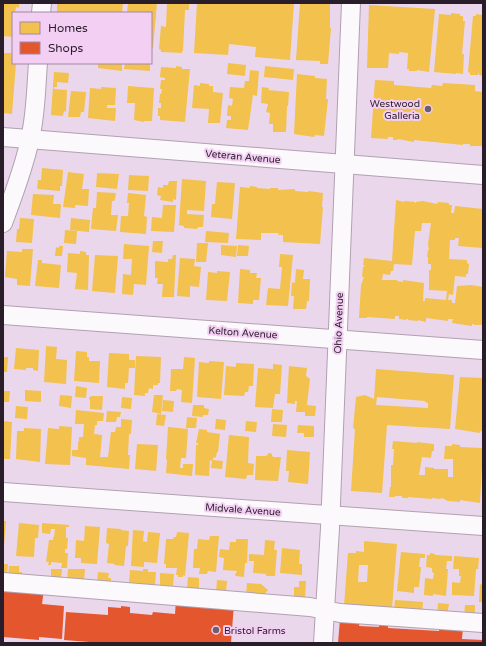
<svg xmlns="http://www.w3.org/2000/svg" width="486" height="646" viewBox="0 0 486 646" font-family="'Varela Round',sans-serif">
  <style>
    .homes { fill: #f2c14e; fill-rule: evenodd }
    .shops { fill: #e4572e }
    .lines { fill: none; stroke-linecap: round; stroke-linejoin: round }
    .minor-casing { stroke: #b0a1b0; stroke-width: 20 }
    .minor { stroke: #fcf9fc; stroke-width: 18 }
    .poi-dot { fill: #6e5e6e; stroke: #f3cff3; stroke-width: 1.5 }
    .labels { text-anchor: middle; stroke-width: 4; stroke-linejoin: round; paint-order: stroke }
    .poi-label { font-size: 10px; fill: #2a1d2a; stroke: #f3cff3; text-anchor: end }
    .street-label { font-size: 10px; fill: #2a1d2a; stroke: #f3cff3 }
  </style>
  <rect width="100%" height="100%" fill="#ebd7eb"/>
  <g class="homes">
    <polygon points="3,3 19,3 19,8 16,7 15,13 13,13 13,37 3,36"/>
    <polygon points="57,3 123,3 122,13 57,13"/>
    <polygon points="128,3 157,3 153,48 151,48 151,13 127,13"/>
    <polygon points="167,3 189,3 189,10 185,10 183,51 182,51 182,53 161,52 161,50 159,49 161,26 166,27"/>
    <polygon points="197,3 294,3 290,60 255,57 256,47 229,44 228,55 194,53"/>
    <polygon points="300,3 330,3 330,28 331,28 328,64 320,64 320,61 296,60"/>
    <polygon points="369,5 435,9 429,72 417,70 417,71 409,71 409,69 407,69 408,53 399,52 399,54 389,53 388,68 367,68"/>
    <polygon points="451,13 460,14 460,16 463,16 463,21 465,21 462,54 464,54 463,74 456,73 456,74 434,72 439,14 451,15"/>
    <polygon points="476,14 483,15 483,76 479,75 479,74 478,73 478,75 470,75 470,73 468,72 473,16 476,16"/>
    <polygon points="3,53 13,53 13,63 16,63 12,114 3,113"/>
    <polygon points="98,63 122,63 122,71 98,68"/>
    <polygon points="125,63 150,63 150,71 124,69"/>
    <polygon points="228,63 246,65 245,76 227,74"/>
    <polygon points="176,66 182,67 182,69 190,69 185,122 160,120 160,116 158,116 158,108 161,108 161,103 159,103 160,94 161,94 162,89 160,89 161,80 165,80 165,78 160,77 161,67 176,68"/>
    <polygon points="265,66 294,69 293,80 264,77"/>
    <polygon points="250,70 259,71 257,96 253,95 248,130 226,128 227,120 231,120 231,116 227,116 228,105 232,106 233,99 229,98 230,87 244,88 245,81 249,81"/>
    <polygon points="54,72 69,73 68,83 57,82 57,87 54,87 54,89 67,90 66,112 64,111 63,116 51,115"/>
    <polygon points="297,74 315,76 315,78 327,79 326,99 328,99 324,136 315,135 314,137 294,134"/>
    <polygon points="375,80 394,81 394,85 431,88 432,85 442,86 443,83 475,85 475,91 483,92 483,146 470,146 470,144 463,144 463,145 414,140 414,142 398,139 397,140 393,140 393,137 388,137 388,139 371,138"/>
    <polygon points="200,83 209,84 209,86 213,86 213,92 223,93 220,123 208,123 209,109 192,108 194,85 200,86"/>
    <polygon points="128,86 154,88 152,121 144,121 144,122 134,120 135,103 127,103"/>
    <polygon points="101,87 116,88 115,105 107,105 107,108 116,108 115,121 88,118 90,88 101,89"/>
    <polygon points="262,87 269,88 268,90 289,92 288,106 287,106 286,132 273,132 273,124 269,124 270,113 266,112 268,104 261,103"/>
    <polygon points="71,91 86,92 84,112 81,112 80,117 68,117"/>
    <polygon points="42,168 63,170 62,186 60,186 60,191 37,189 38,180 41,180"/>
    <polygon points="68,172 84,174 82,189 89,189 88,206 75,205 75,208 63,207"/>
    <polygon points="97,173 119,174 117,189 96,187"/>
    <polygon points="129,175 149,176 148,191 128,190"/>
    <polygon points="182,179 206,181 204,211 187,210 187,214 204,215 203,227 198,227 197,229 184,228 184,226 179,225"/>
    <polygon points="169,181 177,181 176,200 173,199 173,202 160,200 161,196 157,195 158,187 163,188 163,185 168,185"/>
    <polygon points="217,182 235,183 232,219 211,217 212,204 215,204"/>
    <polygon points="250,186 257,187 257,188 270,189 270,188 278,188 278,190 295,189 295,191 308,192 309,191 323,193 322,207 323,207 320,244 283,242 283,235 278,235 279,233 261,233 261,240 236,239 240,187 250,188"/>
    <polygon points="97,192 116,193 115,199 114,201 112,201 111,215 118,215 116,231 91,229 93,208 96,208"/>
    <polygon points="128,193 146,195 144,216 147,217 146,234 120,232 121,216 128,216 129,203 127,203"/>
    <polygon points="33,194 54,195 53,204 61,204 60,218 31,215"/>
    <path d="M396 200 404 202V201L415 202V203H416V202L423 201 437 204 438 202 449 203V205H452L451 213H454L455 206 483 209V248L458 246 459 238H455V240H450L449 259 467 260V263L469 264 468 274H466V277L455 276 453 295 449 294 448 300H452V303H455L457 286 471 285 483 287V325H474V324H472V326L452 323 453 319H448V321L426 318V322L418 320V321L408 320V319H406V320L399 319V316H395V319L367 317V318H359L361 285 364 277H362L363 267 365 265H363L364 258 392 261ZM422 223H431L428 244 429 250H428L427 257H428V264H431V270H429V290L447 291 446 300 425 298V301H423L424 283 403 280V282L397 281V280H382L383 274 390 275 391 271H393L394 264 412 265 415 231H421Z"/>
    <polygon points="163,205 176,205 174,232 151,231 152,217 162,218"/>
    <polygon points="20,218 34,219 32,243 16,242 17,229 19,229"/>
    <polygon points="71,218 90,220 89,232 70,230"/>
    <polygon points="65,230 77,231 76,244 64,243"/>
    <polygon points="206,231 229,233 228,243 205,242"/>
    <polygon points="153,241 163,241 162,253 152,252"/>
    <polygon points="197,243 208,243 206,262 196,262"/>
    <polygon points="124,244 149,246 146,285 134,284 133,295 122,294 123,274 131,275 132,259 123,259"/>
    <polygon points="221,245 237,246 236,257 221,255"/>
    <polygon points="238,245 249,246 248,256 237,256"/>
    <polygon points="59,246 63,246 62,256 55,256 56,247 59,248"/>
    <polygon points="22,249 33,249 30,286 17,285 17,279 5,277 7,251 22,252"/>
    <polygon points="80,251 86,252 86,255 89,255 88,290 75,289 77,273 67,272 68,253 80,254"/>
    <polygon points="280,254 293,255 288,306 266,305 268,288 280,289 282,267 279,267"/>
    <polygon points="95,255 118,256 115,293 92,291"/>
    <polygon points="173,255 176,255 174,297 162,297 163,284 157,284 158,278 155,278 155,261 168,262 168,259 172,259"/>
    <polygon points="180,258 195,259 194,266 201,267 199,287 190,286 190,297 177,296"/>
    <polygon points="38,260 42,260 42,263 61,265 59,288 35,286"/>
    <polygon points="240,269 250,270 250,273 257,273 256,278 261,278 259,300 253,300 253,304 238,303"/>
    <polygon points="296,269 304,270 303,279 310,279 309,301 307,301 306,309 293,309 294,296 291,296 292,282 295,283"/>
    <polygon points="217,271 230,272 227,301 206,300 208,272 217,273"/>
    <polygon points="46,346 57,347 56,359 67,360 66,384 44,382"/>
    <polygon points="16,348 39,350 38,371 33,370 33,368 26,368 26,370 14,369"/>
    <polygon points="76,351 87,352 87,357 89,357 89,361 100,361 99,383 74,381"/>
    <polygon points="109,353 129,354 129,360 135,360 135,368 129,368 128,383 125,383 125,389 107,387"/>
    <polygon points="136,356 161,357 160,383 158,383 158,385 153,385 153,389 149,388 148,393 145,393 145,396 134,395"/>
    <polygon points="3,357 8,357 7,372 3,372"/>
    <polygon points="184,357 195,358 192,403 181,402 182,390 177,389 176,391 170,391 171,369 183,369"/>
    <polygon points="209,361 224,362 221,399 197,397 199,362 209,363"/>
    <polygon points="236,363 254,364 253,386 249,386 248,392 245,392 244,396 224,395 226,366 236,367"/>
    <polygon points="273,364 282,365 280,394 275,394 273,408 255,407 258,368 273,369"/>
    <polygon points="289,366 307,368 306,376 310,379 307,405 316,406 315,416 305,416 305,412 296,412 297,401 295,401 295,404 287,403"/>
    <path d="M376 369 454 375 450 429 387 425 382 493 351 491 355 429 353 428 356 397 365 395 374 399ZM377 397 425 401V402L428 403V408L376 405Z"/>
    <polygon points="460,377 483,378 483,432 480,431 480,433 455,429"/>
    <polygon points="76,386 87,388 86,398 75,397"/>
    <polygon points="25,390 41,391 41,402 25,401"/>
    <polygon points="3,391 10,391 9,402 3,402"/>
    <polygon points="60,395 72,396 71,408 59,406"/>
    <polygon points="154,395 163,395 161,414 152,412"/>
    <polygon points="91,396 103,396 102,410 90,409 90,400 89,399 89,397 91,397"/>
    <polygon points="122,397 132,398 131,409 121,408"/>
    <polygon points="163,400 174,401 173,412 162,411"/>
    <polygon points="193,405 204,405 204,408 209,409 208,415 203,415 203,417 192,416"/>
    <polygon points="16,406 28,407 27,419 15,418"/>
    <polygon points="272,409 283,410 282,422 271,422"/>
    <polygon points="76,410 104,413 103,421 97,421 97,425 95,425 94,434 102,435 100,458 101,457 108,457 111,432 115,432 116,427 121,427 121,419 132,420 131,434 129,434 128,455 130,455 129,469 86,465 86,458 72,456 72,450 78,450 78,441 79,442 79,437 83,437 84,424 75,424"/>
    <polygon points="107,411 121,412 120,417 117,417 116,422 106,422"/>
    <polygon points="157,414 166,415 164,426 156,425"/>
    <polygon points="187,417 197,418 196,428 186,428"/>
    <polygon points="216,419 226,420 225,430 215,429"/>
    <polygon points="3,421 12,422 10,459 3,459"/>
    <polygon points="246,421 257,422 256,432 245,431"/>
    <polygon points="273,424 287,425 286,437 272,436"/>
    <polygon points="298,425 314,426 314,437 304,437 304,433 297,433"/>
    <polygon points="59,426 72,427 70,465 45,464 48,428 59,429"/>
    <polygon points="168,427 188,429 186,458 181,458 180,468 183,468 183,464 193,464 192,476 166,473 167,460 166,459"/>
    <polygon points="24,428 41,429 40,462 16,459 17,431 24,431"/>
    <polygon points="199,429 207,430 207,432 220,434 218,452 217,452 216,457 213,458 213,460 223,461 222,469 211,468 212,461 210,460 209,476 195,475 196,445 198,445 198,443 196,443"/>
    <polygon points="229,435 249,437 248,463 254,464 253,475 247,475 246,479 225,477"/>
    <polygon points="393,441 417,443 417,442 434,444 434,451 432,451 431,458 422,457 419,475 425,475 425,467 434,468 434,469 448,469 448,477 453,477 453,459 444,459 445,446 452,446 452,444 460,445 460,447 483,448 480,503 460,500 460,502 448,501 442,498 440,499 432,498 432,499 408,497 408,498 402,498 402,496 395,496 395,497 389,497 390,487 391,487 391,465 393,465 394,449 392,449"/>
    <polygon points="137,444 158,445 156,471 135,469"/>
    <polygon points="287,450 310,452 308,484 288,482 289,471 286,471"/>
    <polygon points="269,453 271,453 273,457 281,457 278,481 255,480 256,456 266,456"/>
    <polygon points="3,521 6,521 4,546 3,546"/>
    <polygon points="19,523 39,525 38,538 35,538 34,557 16,556"/>
    <polygon points="42,523 69,525 69,527 66,527 66,538 68,538 67,549 65,549 65,553 68,553 67,568 61,568 62,563 51,562 51,565 48,565 49,562 46,562 49,540 53,540 53,537 54,537 55,529 51,529 50,534 42,533"/>
    <polygon points="85,526 100,527 97,564 81,563 81,558 75,558 76,540 84,541"/>
    <polygon points="107,528 121,529 121,530 129,531 128,546 126,546 124,566 114,565 115,564 107,563 109,544 106,543"/>
    <polygon points="133,530 144,531 143,541 147,542 148,532 160,533 157,563 144,562 144,567 131,566"/>
    <polygon points="177,532 189,533 185,576 183,575 183,577 178,577 178,575 176,575 177,568 166,568 166,564 164,564 166,539 173,539 174,537 176,537"/>
    <polygon points="210,536 219,536 216,572 208,571 207,574 199,574 200,568 193,568 194,549 197,549 198,539 209,540"/>
    <polygon points="236,539 248,539 247,563 245,563 244,577 236,576 235,575 237,571 223,570 224,558 219,557 220,549 229,550 230,542 236,542"/>
    <polygon points="265,540 275,541 274,550 277,550 275,576 266,576 266,574 253,573 254,561 249,561 249,554 264,555"/>
    <path d="M364 541 397 544 392 609 344 606 348 553H356V551L364 552ZM359 565H368L367 582H358Z"/>
    <polygon points="282,548 300,550 299,564 302,564 302,575 280,573"/>
    <polygon points="401,552 425,554 425,558 420,558 419,567 421,567 419,587 414,587 414,593 397,591"/>
    <polygon points="430,553 435,554 435,555 452,556 452,561 447,561 446,569 448,569 446,596 433,594 433,596 424,595 425,578 433,579 434,573 432,572 432,568 426,567 427,555 430,555"/>
    <polygon points="454,556 479,558 478,569 476,569 474,596 452,595 452,582 460,583 461,576 459,576 459,569 453,569"/>
    <polygon points="3,564 8,564 7,576 3,576"/>
    <polygon points="9,566 19,566 19,572 22,572 22,578 8,577"/>
    <polygon points="51,569 62,569 61,579 51,579"/>
    <polygon points="68,569 85,569 84,582 67,581"/>
    <polygon points="143,569 148,569 148,572 156,572 155,586 129,584 130,570 143,571"/>
    <polygon points="98,572 109,573 108,578 111,578 111,585 97,583"/>
    <polygon points="160,573 174,574 173,586 160,585"/>
    <polygon points="188,577 199,578 199,589 187,588"/>
    <polygon points="217,580 227,581 226,593 216,592"/>
    <polygon points="299,581 306,581 305,599 294,598 294,587 299,587"/>
    <polygon points="247,583 261,584 268,590 263,596 260,594 259,596 246,595"/>
    <polygon points="480,584 483,585 483,602 479,602"/>
    <polygon points="395,600 411,601 411,607 411,601 423,602 422,614 394,611"/>
    <polygon points="438,603 449,604 447,615 437,614"/>
    <polygon points="465,605 475,605 475,617 464,617"/>
  </g>
  <g class="shops">
    <polygon points="3,585 44,589 42,604 64,606 62,639 39,637 39,640 3,637"/>
    <polygon points="176,600 234,604 231,643 102,643 64,640 66,612 108,615 108,607 121,608 121,606 130,607 130,613 152,615 153,612 175,614"/>
    <polygon points="340,619 360,621 359,626 379,627 379,625 388,626 388,628 439,631 440,626 463,628 462,639 483,640 483,643 338,643"/>
  </g>
  <g class="lines">
    <g class="minor-casing">
      <g id="minor">
        <polyline points="41,13 42,3"/>
        <polyline points="3,137 483,175"/>
        <path d="M3 223C13 196 24 168 30 139 36 114 36 88 38 63"/>
        <polyline points="3,315 483,350"/>
        <polyline points="3,492 483,526"/>
        <polyline points="3,582 310,607 340,613 483,623"/>
        <polyline points="323,643 330,528 351,3"/>
      </g>
    </g>
    <use href="#minor" class="minor"/>
  </g>
  <g class="poi-dot">
    <circle cx="428" cy="109" r="4"/>
    <circle cx="216" cy="630" r="4"/>
  </g>
  <g class="labels">
    <g class="poi-label">
      <text x="420" y="107">Westwood<tspan x="420" dy="12">Galleria</tspan></text>
      <text x="224" y="634" text-anchor="start">Bristol Farms</text>
    </g>
    <g class="street-label">
      <text transform="translate(243 156) rotate(5)" y="4">Veteran Avenue</text>
      <text transform="translate(338 323) rotate(-88)" y="4">Ohio Avenue</text>
      <text transform="translate(243 332) rotate(4)" y="4">Kelton Avenue</text>
      <text transform="translate(243 509) rotate(4)" y="4">Midvale Avenue</text>
    </g>
  </g>
  <rect width="486" height="646" fill="none" stroke="#2a1d2a" stroke-width="8"/>
  <rect x="12" y="12" width="140" height="52" fill="#f3cff3" stroke="#a388a3"/>
  <rect x="20" y="22" width="20" height="12" fill="#f2c14e" stroke="#a388a3"/>
  <text x="48" y="32" font-size="12" fill="#2a1d2a">Homes</text>
  <rect x="20" y="42" width="20" height="12" fill="#e4572e" stroke="#a388a3"/>
  <text x="48" y="52" font-size="12" fill="#2a1d2a">Shops</text>
</svg>
